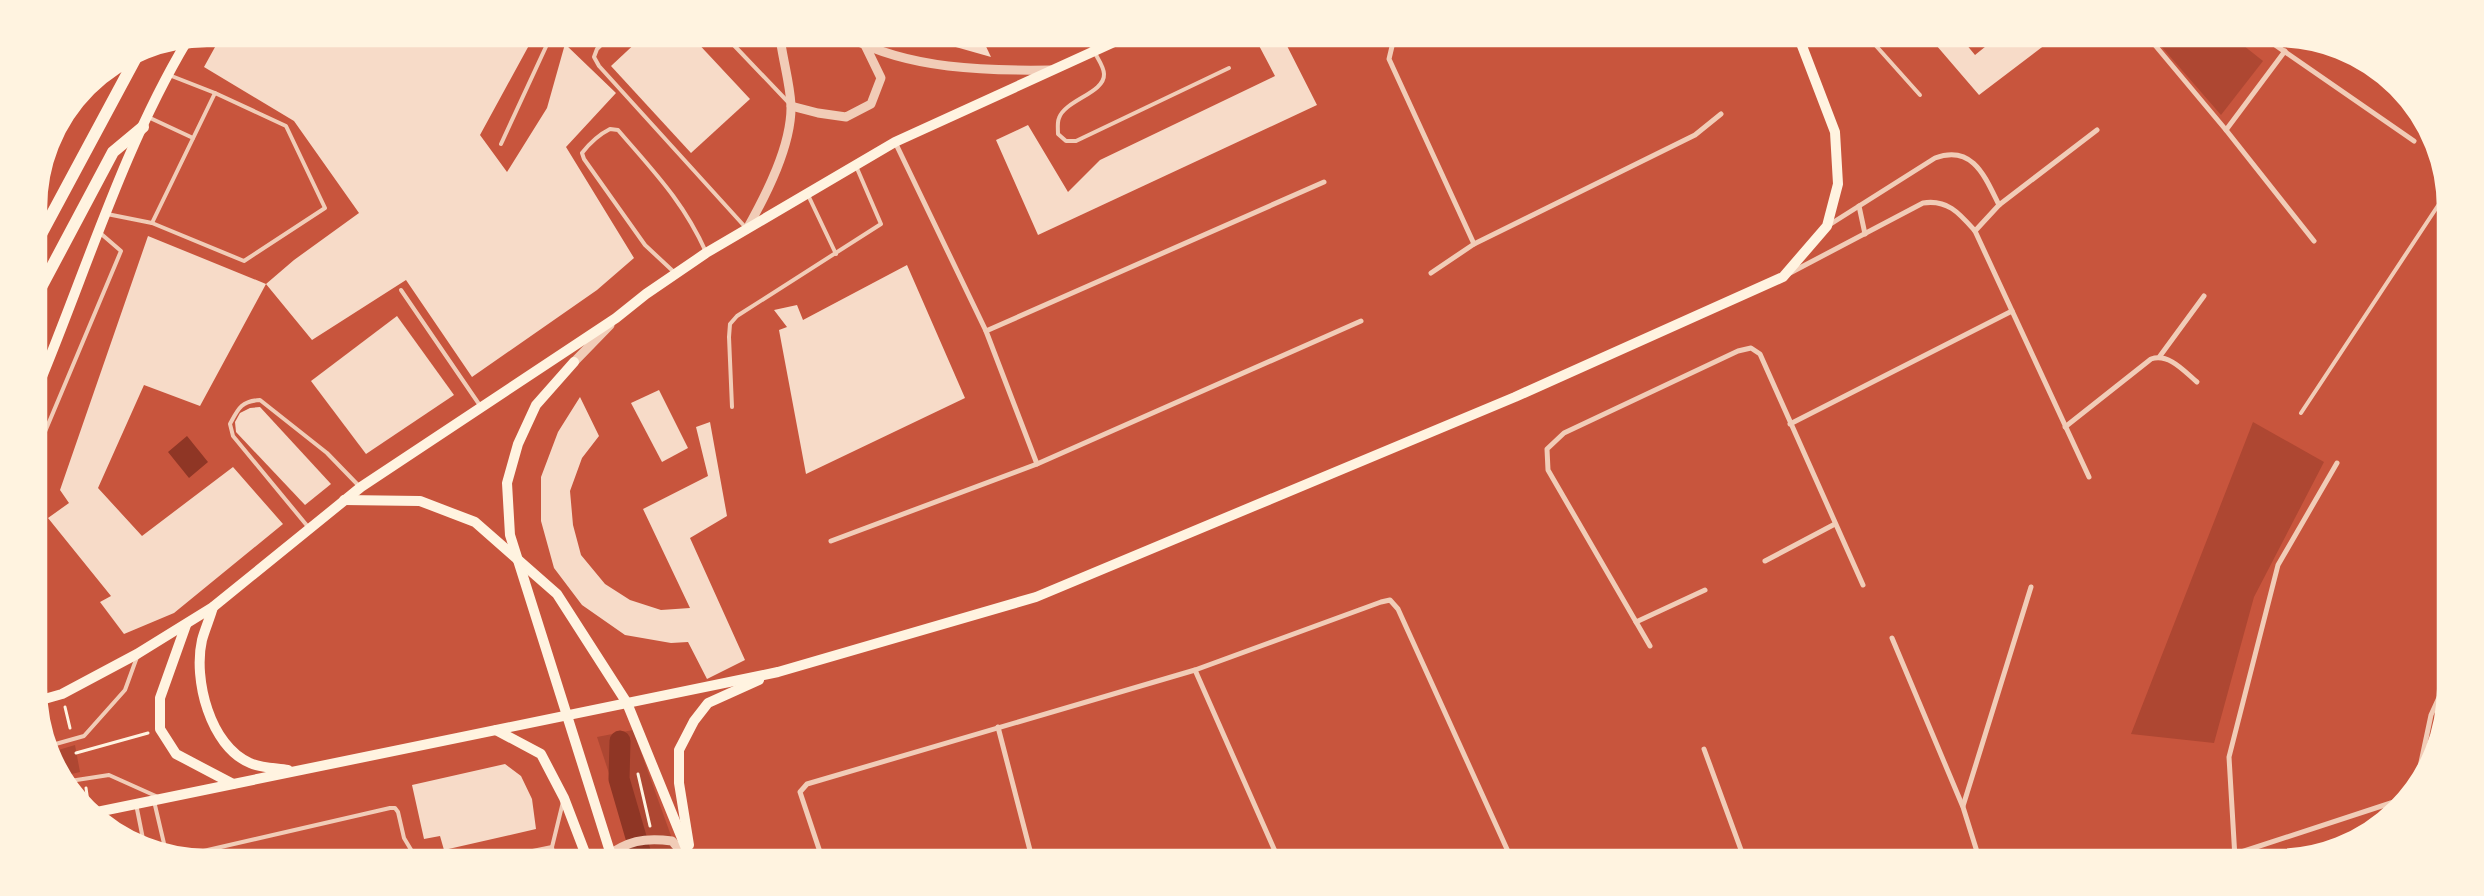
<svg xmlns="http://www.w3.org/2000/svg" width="2484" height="896" viewBox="0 0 2484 896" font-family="Manrope,sans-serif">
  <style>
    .green { fill: #ae4732 }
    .water { fill: #8f3625 }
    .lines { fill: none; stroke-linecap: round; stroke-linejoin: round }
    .canal { stroke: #8f3625; stroke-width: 21 }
    .building { fill: #f7dbc8 }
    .path { stroke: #fff3e0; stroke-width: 3 }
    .service { stroke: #f1ccb7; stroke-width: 4 }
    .minor { stroke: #f1ccb7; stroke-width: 5 }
    .tertiary { stroke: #f1ccb7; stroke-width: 9 }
    .secondary { stroke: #fff3e0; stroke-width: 10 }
    .primary { stroke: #fff3e0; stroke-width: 12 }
    .rim { fill: none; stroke: #fff3e0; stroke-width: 2.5 }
  </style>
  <rect width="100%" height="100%" fill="#c8553d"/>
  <g class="green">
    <polygon points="2154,38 2234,38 2263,61 2221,115"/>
    <polygon points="2253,422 2324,462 2254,597 2214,743 2131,734"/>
    <polygon points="633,730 679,858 637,858 597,737"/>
    <polygon points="75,745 80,772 67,775 55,751"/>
  </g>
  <polygon class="water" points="187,436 208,462 189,478 168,452"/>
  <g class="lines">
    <polyline class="canal" points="620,741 619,779 642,858"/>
  </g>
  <g class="building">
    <polygon points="220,38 533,38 480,135 507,172 547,108 565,44 616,93 566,147 634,258 597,290 472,377 406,280 312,340 266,284 294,260 359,213 294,121 204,67"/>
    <polygon points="641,38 693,38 750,99 691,153 611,66"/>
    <polygon points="924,38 982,38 991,57"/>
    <polygon points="1255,38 1283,38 1317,105 1038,235 996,140 1028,125 1068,192 1100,160 1275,76"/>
    <polygon points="1930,38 1961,38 1975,55 1996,38 2054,38 1979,95"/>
    <polygon points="148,236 266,284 200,406 144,385 98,488 142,536 233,467 283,524 174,613 124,634 100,602 111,596 48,518 69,503 60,490"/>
    <polygon points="907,265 965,398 806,474 779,330 787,327 774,310 797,305 803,320"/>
    <polygon points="397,316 454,395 366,454 311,381"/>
    <polygon points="659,390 688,448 662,462 631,403"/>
    <polygon points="580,397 599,436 582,458 570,491 573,525 581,555 605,584 630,600 661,610 690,608 643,509 708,476 696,427 710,422 727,516 690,538 745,660 707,679 688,642 671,643 625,635 582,605 554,568 541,521 541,477 558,432"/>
    <polygon points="260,407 331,484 305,505 236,432 235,422 240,413 250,408"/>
    <polygon points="505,764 521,776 532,799 536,829 444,850 440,836 424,839 412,785"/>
  </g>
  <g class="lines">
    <g class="path">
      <polyline points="65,707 70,728"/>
      <polyline points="76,753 148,733"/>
      <polyline points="638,774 650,826"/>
      <polyline points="86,788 88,802"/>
    </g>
    <g class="service">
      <polyline points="608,38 597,49 594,57 599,66 747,229"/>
      <polyline points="727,38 789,103"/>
      <polyline points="1869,38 1920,95"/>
      <polyline points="535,40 546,45"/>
      <path d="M1095 53C1098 59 1104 67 1104 74 1105 93 1065 100 1059 118 1057 123 1058 129 1058 134L1066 141H1076L1229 68"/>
      <polyline points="148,117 193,138"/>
      <polyline points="501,144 550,38"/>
      <polyline points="808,195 836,254"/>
      <polyline points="107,214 152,223 215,93 169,75"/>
      <polyline points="152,223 244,261 325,208 286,126 215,93"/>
      <path d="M675 273 645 245 584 159 582 153C589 144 600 134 610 129L618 130C654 172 683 201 706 252"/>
      <polyline points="401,290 481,407"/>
      <polyline points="732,407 729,337 730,324 737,316 881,224 856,166"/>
      <polyline points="2301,413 2445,195"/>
      <polyline points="39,446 121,251 99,232"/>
      <path d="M309 528 233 436 230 424C238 409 241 401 260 400L327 453 359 486"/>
      <polyline points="52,745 84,736 125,690 137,657"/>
      <polyline points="70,781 109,775 158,797"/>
      <polyline points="154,801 166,852"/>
      <polyline points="136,804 144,844"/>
      <polyline points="186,855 390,808 395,808 398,812 404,838 416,858"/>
      <polyline points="499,858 552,847"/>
      <polyline points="554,858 552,847 563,802"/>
    </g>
    <g class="minor">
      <polyline points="1088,38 1094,51"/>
      <polyline points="1394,38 1389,59 1474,244"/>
      <polyline points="2149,38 2226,130 2314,241"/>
      <polyline points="2265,38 2414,141"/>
      <polyline points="2226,130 2285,51"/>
      <polyline points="895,142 986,331 1037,464"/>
      <polyline points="1859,206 1865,234"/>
      <path d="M1829 225 1935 158C1973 144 1985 177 1999 205"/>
      <polyline points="1975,231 1999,205 2097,130"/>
      <polyline points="1431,273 1474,244 1695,135 1721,114"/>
      <path d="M1790 273 1923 203C1948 199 1960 214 1975 231L2089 477"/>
      <polyline points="986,331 1324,182"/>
      <polyline points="2160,356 2204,296"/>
      <polyline points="1790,424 2012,311"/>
      <path d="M2065 427 2151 359C2169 353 2184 371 2197 382"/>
      <polyline points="831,541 1037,464 1361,321"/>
      <polyline points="1765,561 1835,524"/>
      <polyline points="1636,622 1705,590"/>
      <polyline points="1892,638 1963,807 1979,858"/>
      <polyline points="1650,646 1548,470 1547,449 1564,433 1738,351 1751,348 1760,354 1863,585"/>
      <polyline points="1195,670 1278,858"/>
      <polyline points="998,727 1032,858"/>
      <polyline points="1704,749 1744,858"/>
      <polyline points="2416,786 2431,715 2446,682"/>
      <polyline points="1963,806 2031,587"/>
      <polyline points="2235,854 2403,799"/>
      <polyline points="822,858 800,792 807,784 1195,670 1381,602 1390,600 1398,609 1511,858"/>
      <polyline points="2235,858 2229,757 2278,565 2337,463"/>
    </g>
    <g class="tertiary">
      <path d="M851 38C909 69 986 71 1050 70"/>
      <polyline points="791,106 818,113 846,117 871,104 881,78 865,45"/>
      <path d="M747 229C766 195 792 145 791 105 790 85 784 64 781 44L778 38"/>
      <polyline points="574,362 610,325"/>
      <path d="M604 858C627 841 644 837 672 841L687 858"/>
    </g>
    <g class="secondary">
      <polyline points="574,362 536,405 518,444 507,483 510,535 612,858"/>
      <path d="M39 384C86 271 124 146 187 41"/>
      <polyline points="344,500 420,501 475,522 557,594 627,703 690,858"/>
      <path d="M213 607C210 618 205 629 202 640 193 679 210 746 250 763 261 768 276 768 288 770"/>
      <polyline points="186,625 160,698 160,729 176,754 233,784"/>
      <polyline points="41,700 62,694 137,654 213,607 361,487 616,318 646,294 706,253 895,142 1123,38"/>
      <polyline points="496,730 541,754 564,798 587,858"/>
      <polyline points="97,812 778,672 1036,597 1515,397 1783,277 1827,226 1838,184 1835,132 1799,38"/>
      <polyline points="689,845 679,783 679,750 694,721 708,703 759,680"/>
    </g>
    <g class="primary">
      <polyline points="38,240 139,52"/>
      <polyline points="38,293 113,152 143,127"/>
    </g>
  </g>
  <path d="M0 0H2484V896H0ZM207 46H2277A161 161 0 0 1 2438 207V689A161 161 0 0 1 2277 850H207A161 161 0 0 1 46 689V207A161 161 0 0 1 207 46Z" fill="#fff3e0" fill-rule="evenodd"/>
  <path class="rim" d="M207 46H2277A161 161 0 0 1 2438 207V689A161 161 0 0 1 2277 850H207A161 161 0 0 1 46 689V207A161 161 0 0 1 207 46Z"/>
</svg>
